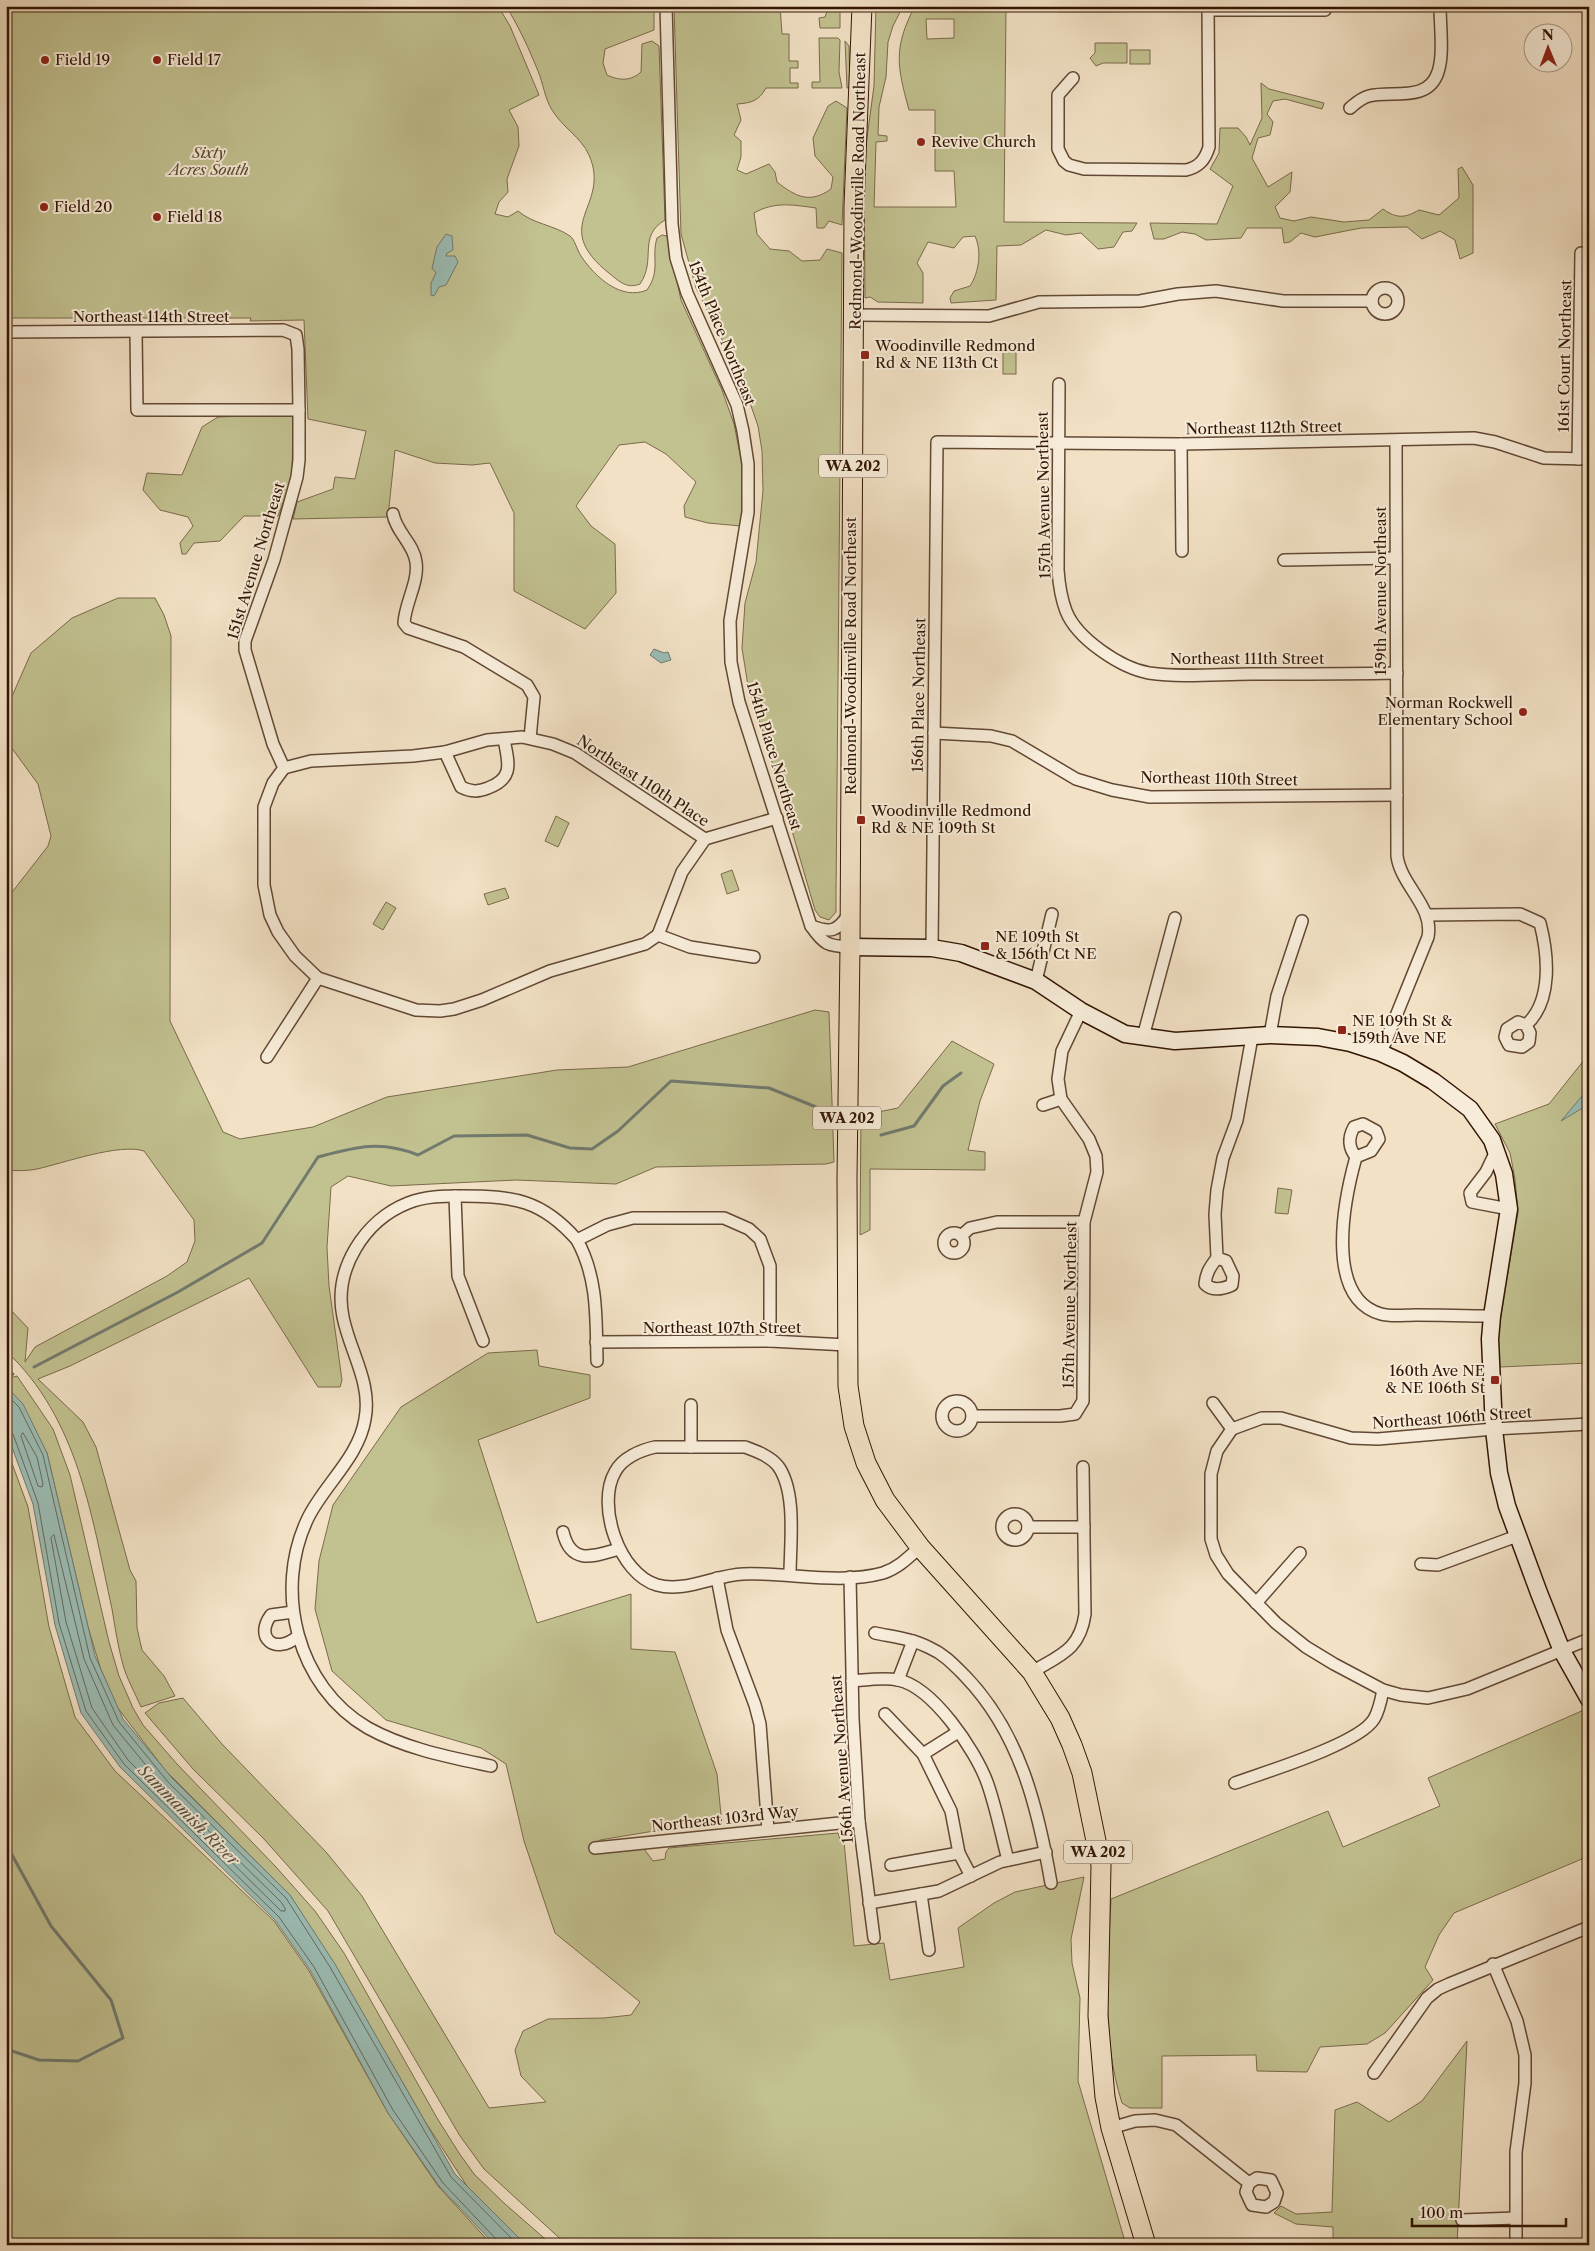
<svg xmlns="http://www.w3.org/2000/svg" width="1595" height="2251" viewBox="0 0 1595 2251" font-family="'Libre Caslon Text',serif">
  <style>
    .green { fill: #c2c190; stroke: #7a6b4a; fill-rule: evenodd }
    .water { fill: #9bbdb5; stroke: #717a6e }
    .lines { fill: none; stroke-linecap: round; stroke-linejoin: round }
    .shore { stroke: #66695c; stroke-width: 1 }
    .stream { stroke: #717a6e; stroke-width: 3 }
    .street-casing { stroke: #624834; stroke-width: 14 }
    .secondary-casing { stroke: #321503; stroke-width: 19 }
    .primary-casing { stroke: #321503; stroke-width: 21 }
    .street { stroke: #f7ecd9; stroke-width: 11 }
    .secondary { stroke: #f7ecd9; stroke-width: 16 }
    .primary { stroke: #f2e1c5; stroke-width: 19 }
    .poi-dot { fill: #8f2418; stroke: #f7ecd9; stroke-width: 2 }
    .labels { text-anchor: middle; stroke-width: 4; stroke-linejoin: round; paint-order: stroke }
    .shield { fill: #f7ecd9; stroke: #6d5643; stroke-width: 1 }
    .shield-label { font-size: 14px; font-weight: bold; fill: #321503 }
    .poi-label { font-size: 15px; fill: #321503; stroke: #f7ecd9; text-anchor: start }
    .park-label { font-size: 15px; font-style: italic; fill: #5d492d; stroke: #f7ecd9 }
    .street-label { font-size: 15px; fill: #321503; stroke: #f7ecd9 }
    .water-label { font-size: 16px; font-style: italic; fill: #575041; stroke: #f7ecd9 }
  </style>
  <rect width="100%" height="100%" fill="#f2e1c5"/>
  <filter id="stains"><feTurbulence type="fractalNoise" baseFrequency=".004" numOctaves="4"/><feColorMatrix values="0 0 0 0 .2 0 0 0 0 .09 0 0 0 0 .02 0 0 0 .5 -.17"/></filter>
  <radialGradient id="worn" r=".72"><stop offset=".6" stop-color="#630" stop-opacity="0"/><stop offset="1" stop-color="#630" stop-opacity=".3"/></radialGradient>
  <g class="green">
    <path d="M6 6H498L510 26 539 95 509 110 518 127 519 146 507 179 508 192 499 202 495 214 508 217 518 211C533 224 554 225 570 236 575 240 577 250 581 256 595 277 621 301 647 290 661 270 651 258 657 238L662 235 667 236 681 300 722 390 734 424 742 464 744 498 741 526 708 523 685 517 684 506 696 482 666 454 645 442 619 445 576 506 591 526 615 544 616 593 585 629 514 591V513L490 463 472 465 435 463 395 450 388 517 293 519 297 502 333 489 335 477 355 479 366 431 308 419 304 320 250 321 251 318H6Z"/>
    <path d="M506 6H654V30L605 49 603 63 607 75C620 81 631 81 641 72L642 44 652 41 659 46 665 220C637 237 657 259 640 284 627 289 620 282 610 274 547 224 612 207 589 155 581 137 562 127 552 110 545 99 543 83 538 71 529 49 519 27 506 6Z"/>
    <path d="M674 6H780L782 34H789V61H798V68H790V83H798V88H766C759 101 751 103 737 104L741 120 734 135 741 141V157L737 170 746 174 769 164 775 172 777 182C796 197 810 204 831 189L833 177 815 156 813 138 828 106 836 101 847 108 842 225 829 221 824 228H817L816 208C794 205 775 201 754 213L757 234 770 249 789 251 802 261 820 260 827 249 842 253 836 894V912L829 920 820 917 815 910 765 738 748 686 742 648 745 603 756 562 763 491 762 451 758 426 741 377 696 288 681 234Z"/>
    <polygon points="829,6 840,6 840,28 820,28 819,18 825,17"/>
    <path d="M876 6H903L893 26 888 42 886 77 879 107 878 135 887 136V141L876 142 874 207H956L954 171H935V110H909C897 66 893 48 915 6H1006L1004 222 1137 223 1132 231 1123 232 1114 247 1098 249 1081 233 1066 235 1046 230 1021 245 997 246 996 300 951 303 950 298 954 291 970 286C979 272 982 252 975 236L963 237 954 248 928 242 917 263 923 273V303L878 302 870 297 865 298 864 160 874 86ZM926 19H954V38L927 39Z"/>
    <polygon points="1058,6 1116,6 1121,12 1058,12"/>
    <polygon points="819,38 838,38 840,40 839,72 842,88 812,88 812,82 820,82"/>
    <polygon points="845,41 849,46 850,88 847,88"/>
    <polygon points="1095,43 1127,43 1127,63 1103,63 1096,66 1090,58 1095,53"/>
    <rect x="1130" y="50" width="20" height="14"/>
    <path d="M1261 83 1269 89 1324 103 1322 109 1285 99 1273 101 1267 114 1273 122 1270 135 1258 138 1252 158 1268 187 1292 172 1290 192 1275 207 1280 218 1294 221 1311 217 1344 222 1369 220 1383 209C1397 219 1405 218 1419 210L1439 215 1459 198 1458 169 1462 167 1473 185V253L1460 259 1455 240 1440 231 1422 239 1407 227 1361 228 1315 237 1301 233 1290 242 1284 243 1282 228H1247L1241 238 1206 240 1195 234 1182 232 1164 239H1154L1150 223 1217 224 1233 186 1210 169 1219 153 1220 128H1238L1246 137 1250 145 1262 118Z"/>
    <rect x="1003" y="350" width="13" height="24"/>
    <polygon points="293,414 292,480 278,516 244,516 220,541 194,543 186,554 182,554 180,543 193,526 188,517 160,510 143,490 147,473 182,475 202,427 218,417"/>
    <path d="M118 598H155L164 615 171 636 170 1021 223 1132 240 1139 313 1127 387 1097 557 1070 628 1067 815 1010 829 1012 834 1162 826 1164 656 1167 616 1184 516 1180 391 1186 348 1176 331 1187 327 1247 329 1286 342 1380 340 1387H318L249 1278 70 1366 38 1379 83 1422 96 1447 130 1570 136 1581 137 1628 142 1650 164 1676 175 1696 141 1707C135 1693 127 1679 123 1665 118 1647 115 1627 112 1609 92 1517 78 1418 6 1351V1305L28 1328 25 1362 35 1347 167 1276 187 1262 195 1241 194 1220 144 1151C119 1143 64 1163 37 1169 28 1171 16 1171 6 1170V900L48 846 51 836 38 784 11 747 6 732V710L31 653 72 618Z"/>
    <polygon points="556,816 569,823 558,847 545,841"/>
    <polygon points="732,870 739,890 727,894 721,874"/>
    <polygon points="505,888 509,898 488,905 484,894"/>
    <polygon points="386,902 396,908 383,930 373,924"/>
    <polygon points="952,1041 994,1064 980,1101 968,1150 985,1152 985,1170 870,1169 870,1230 860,1235 861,1110 873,1113 898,1108"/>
    <polygon points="1589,1054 1589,1363 1500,1367 1498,1342 1501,1315 1518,1212 1515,1179 1510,1153 1495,1124 1549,1104"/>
    <polygon points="1278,1188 1292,1190 1288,1214 1275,1213"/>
    <polygon points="537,1350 539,1366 590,1375 590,1398 478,1440 537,1623 631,1594 631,1649 675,1652 717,1774 722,1825 660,1830 600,1840 597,1852 644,1849 653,1861 665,1859 666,1852 669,1848 838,1833 841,1843 844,1842 854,1946 884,1943 890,1980 964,1967 958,1928 994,1903 1015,1892 1084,1877 1071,1939 1072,1963 1080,1998 1078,2081 1126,2245 567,2245 484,2169 460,2136 328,1911 264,1839 193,1769 145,1713 159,1703 183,1698 222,1744 326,1852 362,1896 489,2108 546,2102 521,2076 515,2050 523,2031 548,2019 604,2018 631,2015 640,2002 555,1933 524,1841 506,1764 481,1748 386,1720 332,1671 315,1609 319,1561 333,1505 401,1407 488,1353"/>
    <polygon points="17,1376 53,1429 70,1475 109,1642 119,1676 133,1708 143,1725 177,1764 276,1867 315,1911 344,1953 437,2118 459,2153 474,2174 505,2204 552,2245 526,2245 467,2186 426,2123 341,1976 290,1895 165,1770 117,1707 101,1670 88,1627 47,1453 6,1386 6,1379"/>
    <polygon points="6,1447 28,1507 49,1627 75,1717 115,1771 274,1921 309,1971 388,2113 438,2186 492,2245 6,2245"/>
    <path d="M1584 1710 1589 1716V1856L1454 1913 1439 1935 1425 1967 1433 1980 1385 2033 1367 2044 1320 2047 1307 2072 1257 2071 1256 2055 1162 2056V2108H1130L1122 2103C1101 2037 1108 1968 1111 1899L1328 1811 1343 1847 1440 1806 1428 1778Z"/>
    <polygon points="1467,2041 1457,2245 1333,2245 1333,2227 1296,2224 1274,2213 1281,2206 1296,2214 1332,2212 1335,2110 1357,2102 1389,2122 1422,2101"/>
  </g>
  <g class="water">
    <polygon points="446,234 452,236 453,250 447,253 446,256 455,256 458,262 446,285 439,287 434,296 431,295 431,283 436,273 432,268 437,247"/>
    <polygon points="654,649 664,653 668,652 671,660 661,663 650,655"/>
    <polygon points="1588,1089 1589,1104 1561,1121"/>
    <polygon points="6,1386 23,1404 47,1453 95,1656 123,1719 172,1778 290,1895 335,1964 455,2174 526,2245 495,2245 439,2186 388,2113 310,1970 275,1920 120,1767 81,1713 55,1625 33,1504 6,1431"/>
  </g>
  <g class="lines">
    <g class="shore">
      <polyline points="6,1394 19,1407 43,1455 90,1658 119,1722 168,1782 286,1898 330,1967 451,2177 518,2245"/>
      <polyline points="6,1430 13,1434 38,1503 59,1623 86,1711 124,1764 279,1917 314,1967 393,2110 443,2183 496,2239 498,2245"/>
      <polygon points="23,1433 37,1457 43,1484 42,1487 38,1486 21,1436"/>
      <polygon points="54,1535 84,1659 113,1725 163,1786 281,1902 285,1908 285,1911 281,1911 128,1760 92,1708 66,1622 51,1538"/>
    </g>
    <g class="stream">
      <polyline points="881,1135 914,1126 943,1086 961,1073"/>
      <path d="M34 1367 178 1292 262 1243 318 1157C356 1147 380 1140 418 1155L454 1136 527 1135 570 1148 592 1149 618 1131 671 1081 769 1088 826 1111"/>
      <polyline points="6,1377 13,1374"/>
      <polyline points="6,1849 11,1853 51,1926 111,2000 123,2038 78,2061 39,2060 6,2049"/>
    </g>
    <g class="street-casing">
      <g id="street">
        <path d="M666 6 672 224 676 258 687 293 737 405 743 431 748 464V512L730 621 731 662 739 702 811 926C824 945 828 946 850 947"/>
        <polyline points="1208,10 1325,10"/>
        <path d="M1073 78 1058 95V149L1064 161 1069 165 1084 169 1186 170C1199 167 1205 160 1209 147L1208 6"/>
        <path d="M1350 108C1356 103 1361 98 1369 96 1392 90 1428 103 1438 72 1444 55 1440 25 1440 6"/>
        <circle cx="1385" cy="301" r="13"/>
        <polyline points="854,315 989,316 1039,302 1140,301 1178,294 1216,291 1283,301 1372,301"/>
        <polyline points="6,332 283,330 296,335 298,349 299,410 299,460 297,477 274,560 245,641 245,650 273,744 284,768 273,783 264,807 264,885 270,915 278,932 295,956 318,978 416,1010 440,1011 454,1009 482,1000 550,971 645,944 658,935"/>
        <polyline points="136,332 137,410 299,410"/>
        <path d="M1059 384 1058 570C1059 584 1061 598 1066 611 1077 639 1121 668 1149 673 1182 678 1219 674 1252 674 1300 674 1348 674 1397 673"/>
        <polyline points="1181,444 1182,551"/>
        <polyline points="1578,459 1581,253"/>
        <path d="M393 514C396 532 414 544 416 562 419 582 405 603 404 623L408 628 464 647 527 685 534 697 530 738"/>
        <polyline points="1284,560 1396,558"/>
        <polyline points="934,733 991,736 1012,741 1076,779 1112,790 1150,797 1397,795"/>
        <path d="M445 752 461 787C471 792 478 792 488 788 515 778 508 762 504 739"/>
        <polyline points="284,768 311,761 413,756 445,752 487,740 522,737 553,744 575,753 705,839 777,818"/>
        <path d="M1427 915 1520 914 1540 923C1548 954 1553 1001 1526 1025L1518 1022 1507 1029 1505 1037 1509 1045 1522 1047 1529 1042 1530 1033 1526 1025"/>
        <path d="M811 926C831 933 837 932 849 914"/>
        <polyline points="658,935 682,872 705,839"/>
        <polyline points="658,935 690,947 754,957"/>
        <polyline points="932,948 937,442 1181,444 1474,438 1495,442 1544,458 1589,459"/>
        <polyline points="1036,981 1052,914"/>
        <polyline points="1270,1035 1277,996 1302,921"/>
        <polyline points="1143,1037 1175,918"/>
        <path d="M1381 1053 1428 937C1434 906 1401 886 1397 856L1396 441"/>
        <polyline points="267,1057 318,978"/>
        <polyline points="1043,1105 1061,1099"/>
        <path d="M1363 1124 1376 1131 1379 1139 1371 1151 1356 1157C1348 1147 1348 1138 1354 1127Z"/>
        <polyline points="1496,1151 1486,1172 1470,1193 1472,1202 1477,1203 1509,1209"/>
        <path d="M1356 1157C1344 1200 1324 1298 1381 1314 1391 1317 1405 1315 1416 1315 1441 1315 1466 1316 1492 1316"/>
        <polyline points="455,1196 458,1276 483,1341"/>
        <circle cx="954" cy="1243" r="10"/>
        <polyline points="961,1236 970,1228 997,1222 1084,1222"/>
        <path d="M577 1240C598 1278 596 1318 597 1361"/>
        <path d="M1217 1258 1226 1261 1233 1276 1232 1285C1223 1289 1212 1291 1205 1284 1206 1273 1210 1267 1217 1258L1215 1214 1217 1190 1223 1158 1237 1120 1252 1037"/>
        <polyline points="596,1342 770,1341 847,1345"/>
        <circle cx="957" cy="1416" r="15"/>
        <polyline points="1213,1403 1232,1429"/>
        <polyline points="973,1416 1060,1416 1075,1414 1083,1401 1084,1222 1097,1172 1096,1156 1089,1139 1061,1099 1058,1079 1062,1051 1081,1011"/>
        <polyline points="1232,1429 1217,1451 1211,1474 1211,1539 1216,1555 1228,1574 1276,1623 1306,1647 1334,1664 1383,1690 1401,1695 1428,1698 1467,1689 1589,1639"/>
        <polyline points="1232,1429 1262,1418 1281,1418 1351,1438 1378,1439 1494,1429 1589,1424"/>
        <polyline points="691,1447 691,1405"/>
        <circle cx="1015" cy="1527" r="13"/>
        <polyline points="1028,1527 1084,1527"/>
        <path d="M563 1532C571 1566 594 1556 619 1549"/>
        <polyline points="1421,1564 1438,1565 1517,1536"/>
        <path d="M790 1575C790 1544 797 1492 778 1466 770 1456 756 1451 745 1447H655C641 1450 622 1458 615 1472 596 1505 619 1574 657 1585 684 1593 715 1575 743 1574 787 1572 840 1585 883 1573 898 1568 908 1558 920 1547"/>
        <polyline points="850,1577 853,1719 859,1821 874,1938"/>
        <polyline points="717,1578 727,1630 755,1705 760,1724 768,1830"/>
        <polyline points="1256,1603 1300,1553"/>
        <path d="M293 1612 271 1615C254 1638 275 1655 297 1637"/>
        <path d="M875 1633C894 1637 913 1639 930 1648 944 1654 954 1665 965 1676 1020 1733 1038 1808 1051 1883"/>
        <path d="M1032 1672C1060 1655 1080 1650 1085 1614L1083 1467"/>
        <polyline points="898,1680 913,1641"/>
        <path d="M852 1681C867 1680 883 1677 898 1680 933 1687 975 1750 987 1782 996 1807 1001 1834 1008 1860"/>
        <polyline points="885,1714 923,1754 951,1811 959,1853"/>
        <polyline points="923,1754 958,1732"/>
        <path d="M491 1766C449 1757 406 1749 368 1728 297 1687 273 1590 308 1518 324 1485 359 1457 365 1419 372 1383 350 1352 343 1317 333 1269 365 1220 408 1203 425 1196 444 1196 462 1196 514 1196 542 1200 577 1240L607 1225 633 1218H724L749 1229 760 1239 770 1266V1341"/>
        <path d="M1235 1783C1265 1772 1359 1744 1374 1719 1379 1711 1381 1700 1383 1690"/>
        <polyline points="595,1848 859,1821"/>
        <polyline points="891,1865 959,1853 971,1876"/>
        <polyline points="921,1894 929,1950"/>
        <polyline points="869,1903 939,1891 1000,1862 1046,1852"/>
        <polyline points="1493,1964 1517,2021 1525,2055 1525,2083 1516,2152 1516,2245"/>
        <polyline points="1374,2073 1427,1998 1438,1989 1449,1984 1589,1927"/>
        <polyline points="1111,2128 1135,2121 1155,2120 1176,2125 1249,2183 1246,2192 1252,2205 1266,2207 1274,2202 1277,2193 1271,2180 1257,2178 1249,2183"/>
        <polyline points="1462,2220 1515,2218"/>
      </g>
    </g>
    <g class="secondary-casing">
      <polyline id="secondary" points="850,947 932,948 961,953 1036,981 1081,1011 1125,1034 1175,1041 1270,1035 1318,1037 1350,1043 1381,1053 1403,1063 1433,1081 1470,1109 1492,1140 1504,1174 1509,1209 1492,1316 1490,1339 1494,1429 1499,1473 1507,1506 1539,1593 1562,1651 1589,1699"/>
    </g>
    <g class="primary-casing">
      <polyline id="primary" points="862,6 854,206 850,947 847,1178 848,1386 854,1426 866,1463 885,1500 920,1547 1032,1672 1060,1718 1072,1745 1082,1773 1101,1865 1098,2016 1105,2097 1111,2128 1146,2245"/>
    </g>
    <use href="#street" class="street"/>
    <use href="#secondary" class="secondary"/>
    <use href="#primary" class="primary"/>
  </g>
  <g class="poi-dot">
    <circle cx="45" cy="60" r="5"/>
    <circle cx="157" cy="60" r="5"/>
    <circle cx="921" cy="142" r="5"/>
    <circle cx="44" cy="207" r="5"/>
    <circle cx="157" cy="217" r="5"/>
    <rect x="860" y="350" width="10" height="10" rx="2.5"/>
    <circle cx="1523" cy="712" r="5"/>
    <rect x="856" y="815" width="10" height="10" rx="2.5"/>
    <rect x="980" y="941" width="10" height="10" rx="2.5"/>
    <rect x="1337" y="1025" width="10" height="10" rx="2.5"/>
    <rect x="1490" y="1375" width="10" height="10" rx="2.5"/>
  </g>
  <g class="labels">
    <g class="shield">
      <rect x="819" y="454.5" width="68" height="23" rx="4"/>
      <rect x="813" y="1106.5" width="68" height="23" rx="4"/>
      <rect x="1064" y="1840.5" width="68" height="23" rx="4"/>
    </g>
    <g class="shield-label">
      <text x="853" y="471">WA 202</text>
      <text x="847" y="1123">WA 202</text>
      <text x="1098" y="1857">WA 202</text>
    </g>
    <g class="poi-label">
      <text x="55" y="65">Field 19</text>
      <text x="167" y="65">Field 17</text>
      <text x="931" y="147">Revive Church</text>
      <text x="54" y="212">Field 20</text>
      <text x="167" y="222">Field 18</text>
      <text x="875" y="351">Woodinville Redmond<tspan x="875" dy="17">Rd &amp; NE 113th Ct</tspan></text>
      <text x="1513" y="708" text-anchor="end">Norman Rockwell<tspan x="1513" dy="17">Elementary School</tspan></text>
      <text x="871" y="816">Woodinville Redmond<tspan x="871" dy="17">Rd &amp; NE 109th St</tspan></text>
      <text x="995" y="942">NE 109th St<tspan x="995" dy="17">&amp; 156th Ct NE</tspan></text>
      <text x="1352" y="1026">NE 109th St &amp;<tspan x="1352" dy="17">159th Ave NE</tspan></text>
      <text x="1485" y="1376" text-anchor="end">160th Ave NE<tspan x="1485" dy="17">&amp; NE 106th St</tspan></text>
    </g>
    <g class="park-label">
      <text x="209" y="158">Sixty<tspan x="209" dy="17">Acres South</tspan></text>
    </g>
    <g class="street-label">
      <text transform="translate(858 191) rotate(-89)" y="5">Redmond-Woodinville Road Northeast</text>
      <text x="151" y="322">Northeast 114th Street</text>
      <text transform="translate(722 333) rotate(68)" y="5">154th Place Northeast</text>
      <text transform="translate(1565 356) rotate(-89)" y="5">161st Court Northeast</text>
      <text transform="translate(1264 428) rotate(-1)" y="5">Northeast 112th Street</text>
      <text transform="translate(1044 495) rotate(-91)" y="5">157th Avenue Northeast</text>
      <text transform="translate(256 561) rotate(-73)" y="5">151st Avenue Northeast</text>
      <text transform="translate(1381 591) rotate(-90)" y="5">159th Avenue Northeast</text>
      <text transform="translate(851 656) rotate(-90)" y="5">Redmond-Woodinville Road Northeast</text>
      <text x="1247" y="664">Northeast 111th Street</text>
      <text transform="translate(919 695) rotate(-89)" y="5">156th Place Northeast</text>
      <text transform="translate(774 756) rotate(73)" y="5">154th Place Northeast</text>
      <text transform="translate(1219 779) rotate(1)" y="5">Northeast 110th Street</text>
      <text transform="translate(643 781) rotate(33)" y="5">Northeast 110th Place</text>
      <text transform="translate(1070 1305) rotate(-89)" y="5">157th Avenue Northeast</text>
      <text x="722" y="1333">Northeast 107th Street</text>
      <text transform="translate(1452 1418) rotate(-4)" y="5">Northeast 106th Street</text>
      <text transform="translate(842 1759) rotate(-94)" y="5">156th Avenue Northeast</text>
      <text transform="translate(725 1819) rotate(-6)" y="5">Northeast 103rd Way</text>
    </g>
    <g class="water-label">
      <text transform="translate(189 1815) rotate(45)" y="6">Sammamish River</text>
    </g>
  </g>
  <rect width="1595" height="2251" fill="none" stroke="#f2e1c5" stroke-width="25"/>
  <rect x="8" y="8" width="1580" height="2236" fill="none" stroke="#321503" stroke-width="2.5"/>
  <rect x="12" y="12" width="1570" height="2226" fill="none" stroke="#321503"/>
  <g transform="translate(1548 48) rotate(359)"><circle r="24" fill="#f7ecd9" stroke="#a89683"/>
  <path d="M0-4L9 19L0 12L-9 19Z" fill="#8f2418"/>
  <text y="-8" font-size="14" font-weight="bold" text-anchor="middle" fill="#321503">N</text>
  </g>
  <path d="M1412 2218v8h154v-8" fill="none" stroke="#321503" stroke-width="2.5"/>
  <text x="1420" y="2218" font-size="15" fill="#321503" stroke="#f7ecd9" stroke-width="4" paint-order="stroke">100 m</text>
  <rect width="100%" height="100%" filter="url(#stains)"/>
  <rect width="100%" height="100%" fill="url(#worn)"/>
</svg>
